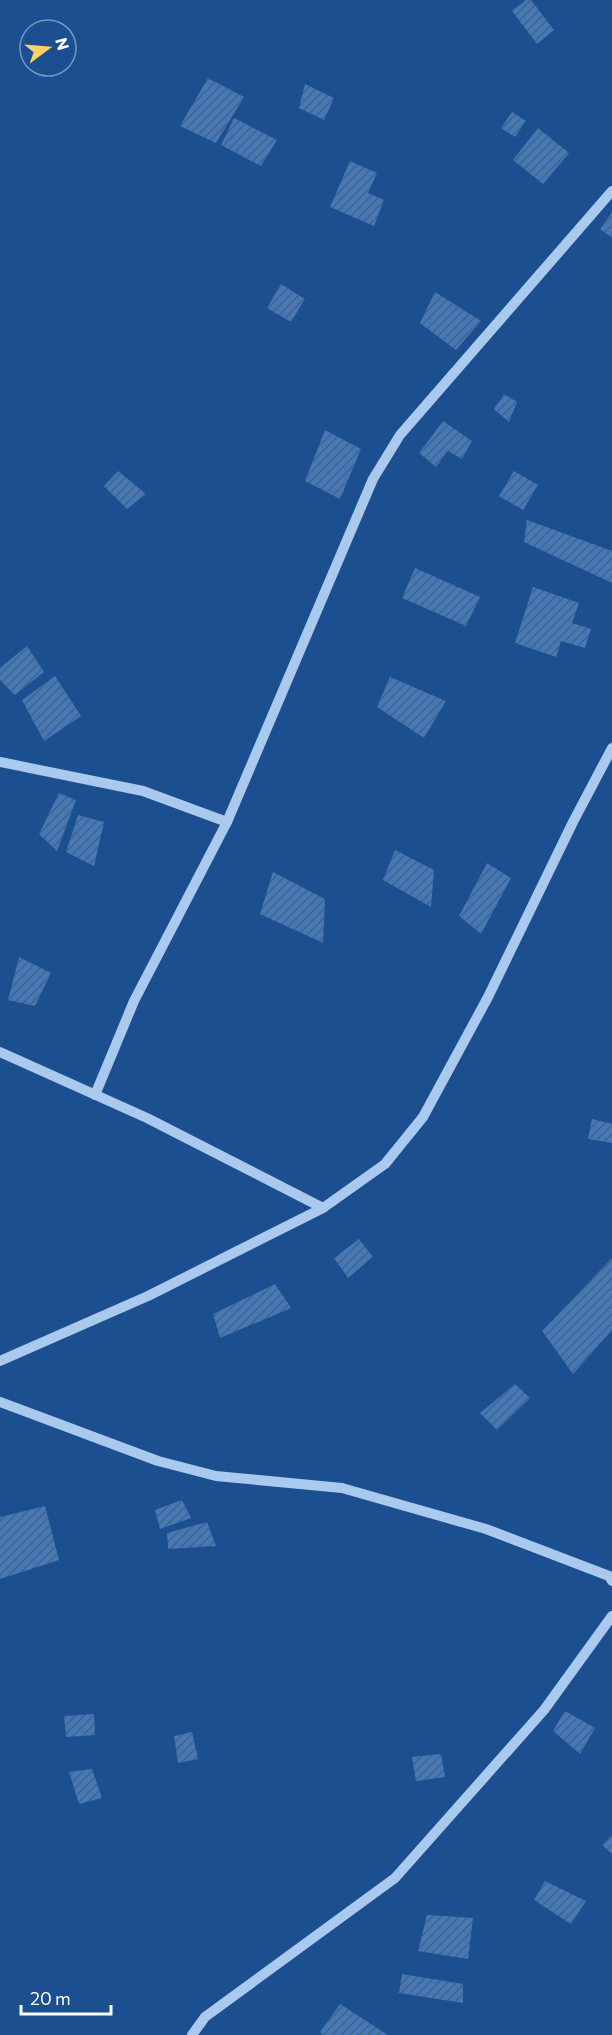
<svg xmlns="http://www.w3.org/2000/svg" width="612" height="2035" viewBox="0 0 612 2035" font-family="Commissioner,sans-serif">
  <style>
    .building { fill: url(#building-hatch) }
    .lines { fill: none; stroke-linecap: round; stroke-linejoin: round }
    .minor { stroke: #a9c9ee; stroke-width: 10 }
  </style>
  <defs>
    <pattern id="building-hatch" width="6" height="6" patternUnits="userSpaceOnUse" patternTransform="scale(1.5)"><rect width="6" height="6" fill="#4478b7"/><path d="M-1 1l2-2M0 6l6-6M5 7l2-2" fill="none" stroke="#486282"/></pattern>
  </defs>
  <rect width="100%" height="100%" fill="#1b4f8f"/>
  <g class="building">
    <polygon points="526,0 531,0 554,30 537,44 512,11"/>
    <polygon points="208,78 244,97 216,143 180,126"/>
    <polygon points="305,84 334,98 324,120 299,108"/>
    <polygon points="512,112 526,121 515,137 501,128"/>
    <polygon points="234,118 277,140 261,166 221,145"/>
    <polygon points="538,128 569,153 543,184 513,160"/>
    <polygon points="350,161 377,173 368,193 384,200 374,226 330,207"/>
    <polygon points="612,212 612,238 600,229"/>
    <polygon points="281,284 305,299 291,322 267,308"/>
    <polygon points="435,292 481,321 456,350 420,323"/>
    <polygon points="504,394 517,402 509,422 494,409"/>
    <polygon points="443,421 472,441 462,459 448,451 436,467 419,453"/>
    <polygon points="325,430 361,449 340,499 305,481"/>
    <polygon points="118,471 146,494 127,509 104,486"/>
    <polygon points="514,471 538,485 523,510 499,496"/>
    <polygon points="527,520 612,551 612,583 524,542"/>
    <polygon points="415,568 480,597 466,626 402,598"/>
    <polygon points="533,587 579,603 572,623 591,629 585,648 561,641 556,657 515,643"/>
    <polygon points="27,646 44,672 15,695 0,680 0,668"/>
    <polygon points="55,676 81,716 44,741 22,700"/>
    <polygon points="390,677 446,701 424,738 377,707"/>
    <polygon points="59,793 76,800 57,851 39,834"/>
    <polygon points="78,815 104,822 94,866 66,852"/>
    <polygon points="395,850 434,870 431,907 383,880"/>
    <polygon points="487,863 511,878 481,934 459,916"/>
    <polygon points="273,872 325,899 323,943 260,914"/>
    <polygon points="19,957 51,973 35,1006 8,1000"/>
    <polygon points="592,1119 612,1124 612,1143 588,1139"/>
    <polygon points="359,1239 373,1257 348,1278 334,1258"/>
    <polygon points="612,1258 612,1330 573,1374 542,1331"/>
    <polygon points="275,1284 291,1308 220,1338 213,1314"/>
    <polygon points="515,1384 530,1398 497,1430 480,1413"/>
    <polygon points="182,1500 191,1518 160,1529 155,1510"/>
    <polygon points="45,1506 59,1560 0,1579 0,1517"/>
    <polygon points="207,1522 216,1546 168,1549 167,1533"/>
    <polygon points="565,1711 595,1728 580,1754 553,1731"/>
    <polygon points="94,1714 95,1735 66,1737 64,1716"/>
    <polygon points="192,1732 198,1759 178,1763 174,1736"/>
    <polygon points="441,1754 445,1777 416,1781 412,1757"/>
    <polygon points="92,1769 102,1798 79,1804 69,1772"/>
    <polygon points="612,1835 612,1854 602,1845"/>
    <polygon points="545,1881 586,1901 571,1924 534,1900"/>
    <polygon points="427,1915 473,1918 468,1959 418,1951"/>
    <polygon points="402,1974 463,1984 463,2003 399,1993"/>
    <polygon points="340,2004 388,2035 323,2035 320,2032"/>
  </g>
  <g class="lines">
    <g class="minor">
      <polyline points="0,762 143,791 227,822"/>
      <polyline points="0,1052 147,1118 323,1208"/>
      <polyline points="95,1095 134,1001 227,822 373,479 400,435 612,191"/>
      <polyline points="0,1361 148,1296 323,1208 385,1164 423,1117 488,997 573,822 612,748"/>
      <polyline points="0,1402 158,1461 216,1476 342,1488 486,1529 609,1576 612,1581"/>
      <polyline points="192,2035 205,2017 395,1878 544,1710 612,1616"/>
    </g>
  </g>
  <g transform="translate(48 48) rotate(74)"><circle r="28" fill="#1b4f8f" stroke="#7695bc" stroke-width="1.5"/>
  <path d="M0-4.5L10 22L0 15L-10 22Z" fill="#ffd166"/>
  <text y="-9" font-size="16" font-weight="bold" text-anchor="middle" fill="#ffffff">N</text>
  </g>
  <path d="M21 2005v9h90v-9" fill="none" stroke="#ffffff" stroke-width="3"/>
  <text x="30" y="2005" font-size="18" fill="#ffffff" stroke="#1b4f8f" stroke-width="4.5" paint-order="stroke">20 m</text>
</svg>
